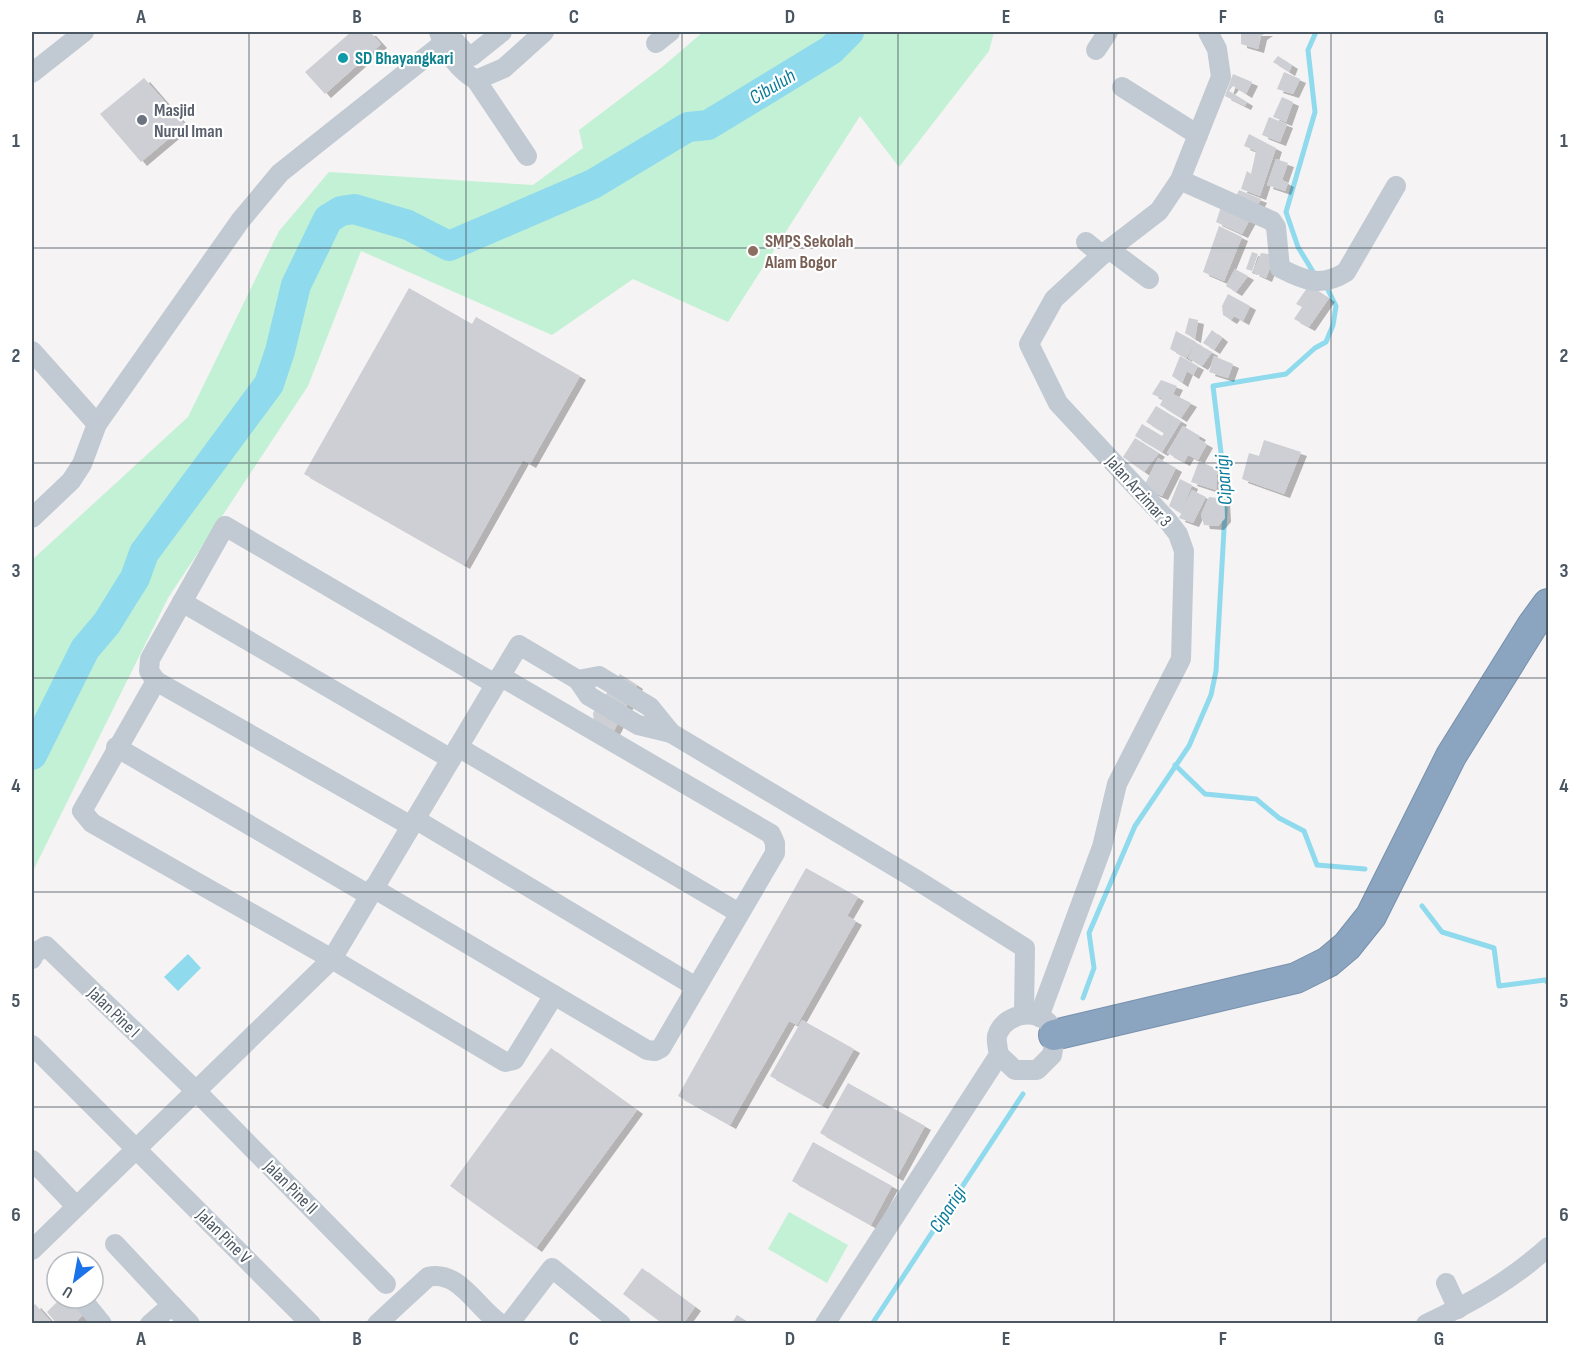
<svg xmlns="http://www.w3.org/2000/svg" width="1580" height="1355" viewBox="0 0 1580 1355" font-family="'Sofia Sans Condensed',sans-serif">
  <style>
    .green { fill: #c3f1d5 }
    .water { fill: #90daee }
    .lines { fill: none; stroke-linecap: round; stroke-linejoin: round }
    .stream { stroke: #90daee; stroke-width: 5 }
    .river { stroke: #90daee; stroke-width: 30 }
    .building { fill: #cdcfd5; filter: url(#shadow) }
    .highway-casing { stroke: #7690ad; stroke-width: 32 }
    .minor { stroke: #c1cad2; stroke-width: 20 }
    .highway { stroke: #8ba5c1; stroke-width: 30 }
    .grid { fill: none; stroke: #4a5661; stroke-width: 1.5; stroke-opacity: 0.55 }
    .culture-dot { fill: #0f9aa8; stroke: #fff; stroke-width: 2 }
    .worship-dot { fill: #6b7280; stroke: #fff; stroke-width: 2 }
    .education-dot { fill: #8d6e63; stroke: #fff; stroke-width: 2 }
    .labels { text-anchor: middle; stroke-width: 4.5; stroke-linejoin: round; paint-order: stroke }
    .culture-label { font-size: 18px; font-weight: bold; fill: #0d838f; stroke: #fff; text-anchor: start }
    .worship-label { font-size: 18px; font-weight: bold; fill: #5b616d; stroke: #fff; text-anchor: start }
    .education-label { font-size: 18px; font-weight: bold; fill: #785e54; stroke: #fff; text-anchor: start }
    .street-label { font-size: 18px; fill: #4a5661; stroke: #fff }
    .water-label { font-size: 20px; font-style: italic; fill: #0c7c9b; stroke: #fff }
    .neatline { fill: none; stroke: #4a5661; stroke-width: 2 }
    .grid-label { font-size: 20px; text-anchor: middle; font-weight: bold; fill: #4a5661 }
  </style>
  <defs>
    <filter id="shadow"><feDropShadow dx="6" dy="4" stdDeviation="0" flood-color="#0004"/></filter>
  </defs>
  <rect width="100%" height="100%" fill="#f5f3f3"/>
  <g class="green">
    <polygon points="703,32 994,32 989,51 899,167 860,116 728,322 633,279 552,335 361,251 308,386 168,598 32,873 32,560 188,417 279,231 329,172 533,185 583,148 579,130 661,68"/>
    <polygon points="789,1212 848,1245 827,1283 768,1249"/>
  </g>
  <polygon class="water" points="188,954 201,968 178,991 164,977"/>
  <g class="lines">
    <g class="stream">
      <polyline points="1315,275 1298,247 1286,212 1315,112 1308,50 1316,32"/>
      <polyline points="1175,765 1205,794 1256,799 1279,818 1304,831 1317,865 1365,869"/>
      <polyline points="1422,906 1442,932 1494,948 1499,986 1545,980 1548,983"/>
      <polyline points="1083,998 1094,968 1089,933 1135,826 1189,746 1211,695 1216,671 1226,494 1213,386 1286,374 1315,348 1326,342 1333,325 1336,306 1326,286"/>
      <polyline points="872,1324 1023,1094"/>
    </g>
    <polyline class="river" points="32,755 85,649 107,623 123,597 135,578 144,553 269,384 280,351 296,285 328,219 341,211 354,209 408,225 449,246 593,184 688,127 708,125 831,50 849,32"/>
  </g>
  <g class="building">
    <polygon points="351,32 370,32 381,44 325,94 305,72"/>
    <polygon points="1241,32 1267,32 1261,36 1258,49 1241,44"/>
    <polygon points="1278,56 1292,65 1289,72 1273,62"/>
    <polygon points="1284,72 1300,79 1293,94 1277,89"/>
    <polygon points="1233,74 1252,82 1246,94 1233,86 1229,91 1247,102 1245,106 1225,96"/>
    <polygon points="144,78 185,125 141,162 100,114"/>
    <polygon points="1282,97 1293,102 1286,122 1273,117"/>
    <polygon points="1269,117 1287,124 1280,142 1262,135"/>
    <polygon points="1249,134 1276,148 1260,196 1241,189 1247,171 1251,174 1256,151 1244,146"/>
    <polygon points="1276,159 1288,163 1282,180 1288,183 1285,191 1267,185"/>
    <polygon points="1239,190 1261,199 1255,210 1234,201"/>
    <polygon points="1223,201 1253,214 1242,234 1216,222"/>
    <polygon points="1219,226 1242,237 1224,281 1203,272"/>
    <polygon points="1252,252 1258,254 1252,271 1246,269"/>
    <polygon points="1261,253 1275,255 1266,278 1253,272"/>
    <polygon points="1235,269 1248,276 1236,292 1226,286"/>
    <polygon points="1309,285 1329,298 1309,327 1294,319 1302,307 1296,304"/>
    <polygon points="409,288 472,324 476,317 580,376 530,464 523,460 464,565 304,474"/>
    <polygon points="1228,294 1250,306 1243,321 1234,316 1231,320 1223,315 1222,306"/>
    <polygon points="1189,318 1198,320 1195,339 1185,333"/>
    <polygon points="1212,330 1222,338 1214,350 1203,343"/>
    <polygon points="1176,331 1196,342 1186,358 1170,349"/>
    <polygon points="1196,343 1212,352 1202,366 1188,358"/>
    <polygon points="1180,356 1198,366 1193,375 1187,371 1182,383 1172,376"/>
    <polygon points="1214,356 1233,364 1228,378 1209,372"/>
    <polygon points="1161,380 1177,386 1173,394 1191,403 1181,418 1160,405 1163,399 1152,394"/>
    <polygon points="1156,406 1181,421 1162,452 1135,436 1142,424 1162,436 1164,433 1146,422"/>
    <polygon points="1183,426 1200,436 1198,439 1207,444 1198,460 1188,455 1184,462 1167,453"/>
    <polygon points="1135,438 1159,453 1144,472 1123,457"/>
    <polygon points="1264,440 1301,452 1284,494 1242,479 1249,453 1259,456"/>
    <polygon points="1158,458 1176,468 1162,496 1143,488"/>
    <polygon points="1199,461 1217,469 1216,490 1191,482"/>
    <polygon points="1180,479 1192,485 1181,513 1169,506"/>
    <polygon points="1192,490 1206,497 1193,523 1179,518"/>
    <polygon points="1209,497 1224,499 1225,518 1218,526 1204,525 1201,515"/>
    <polygon points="620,674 637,685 613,733 594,723 593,713"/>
    <polygon points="806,868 858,897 847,916 856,921 797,1025 789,1021 730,1125 678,1096"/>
    <polygon points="802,1020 854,1049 822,1105 770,1076"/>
    <polygon points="551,1048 637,1110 536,1248 450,1186"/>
    <polygon points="848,1083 925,1126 897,1177 820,1133"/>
    <polygon points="813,1142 892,1186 871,1225 792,1181"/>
    <polygon points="642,1268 695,1307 683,1324 663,1324 623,1294"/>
    <polygon points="61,1298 71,1298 85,1313 74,1324 57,1324 47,1312"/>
    <polygon points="35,1304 53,1324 32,1324 32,1308"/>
    <polygon points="737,1315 751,1324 731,1324"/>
  </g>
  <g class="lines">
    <g class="highway-casing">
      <polyline id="highway" points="1054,1035 1296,978 1328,962 1347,946 1371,916 1451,756 1532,626 1548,604"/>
    </g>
    <g class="minor">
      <path d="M439 32C445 52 459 70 476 80L504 68 544 32"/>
      <polyline points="451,37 467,55 472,56 502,32"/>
      <polyline points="656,43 670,32"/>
      <polyline points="1096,50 1108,32"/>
      <polyline points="32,73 84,32"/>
      <polyline points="476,80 527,156"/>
      <polyline points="1122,87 1198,135"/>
      <path d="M1180 180 1272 221 1276 227 1280 268C1303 280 1321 288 1346 272L1396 186"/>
      <polyline points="1086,242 1102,255"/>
      <polyline points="1110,250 1149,279"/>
      <polyline points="32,351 97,424"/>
      <polyline points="32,518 71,481 82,464 97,424 240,221 280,173 451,37"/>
      <polyline points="182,602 451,759"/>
      <polyline points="578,680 599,676 650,707 671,733"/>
      <polyline points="156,681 411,826"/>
      <polyline points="495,684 225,526 150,659 149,671 156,681 82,811 92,823 332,959 505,1062 514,1060 554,995"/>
      <polyline points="116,747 369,895"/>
      <polyline points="458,747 739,913"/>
      <polyline points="415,819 696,987"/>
      <polyline points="373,888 647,1050 655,1051 661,1048 775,853 775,843 771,834 500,676"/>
      <polyline points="32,959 35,953 46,946 196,1091 386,1284"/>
      <polyline points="1039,1017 1102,847 1117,784 1181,659 1184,551 1178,534 1168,521 1058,403 1029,344 1054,299 1102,255 1159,211 1180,180 1221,77 1217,49 1208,32"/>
      <polyline points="32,1045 311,1324"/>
      <polyline points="32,1160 75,1205"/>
      <polyline points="115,1244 172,1305"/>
      <polyline points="32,1250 332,959 519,645 578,680 589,696 638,725 671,733 912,877 1025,948 1024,1013"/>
      <polyline points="1446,1283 1458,1309"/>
      <polyline points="81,1298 102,1324"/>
      <polyline points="150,1324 172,1305 190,1324"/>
      <path d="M377 1324 428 1277C459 1269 477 1309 501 1324"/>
      <polyline points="509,1324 552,1268 621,1324"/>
      <path d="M825 1324 999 1055C998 1049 996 1041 997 1036 1005 1009 1050 1006 1054 1036 1055 1042 1053 1049 1052 1055L1037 1070H1015L999 1055"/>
      <path d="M1426 1324C1471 1303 1512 1280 1548 1247"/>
    </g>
    <use href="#highway" class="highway"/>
  </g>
  <path class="grid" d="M249 32V1324M466 32V1324M682 32V1324M898 32V1324M1114 32V1324M1331 32V1324M32 248H1548M32 463H1548M32 678H1548M32 892H1548M32 1107H1548"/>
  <circle class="culture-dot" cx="343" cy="58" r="6"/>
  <circle class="worship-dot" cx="142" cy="120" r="6"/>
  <circle class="education-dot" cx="753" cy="251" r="6"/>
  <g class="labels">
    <g class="culture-label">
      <text x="355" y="64">SD Bhayangkari</text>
    </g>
    <g class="worship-label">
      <text x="154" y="116">Masjid<tspan x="154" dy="21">Nurul Iman</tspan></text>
    </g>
    <g class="education-label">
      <text x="765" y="247">SMPS Sekolah<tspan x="765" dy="21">Alam Bogor</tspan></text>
    </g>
    <g class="street-label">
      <text transform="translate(1139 491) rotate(48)" y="6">Jalan Arzimar 3</text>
      <text transform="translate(114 1012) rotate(44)" y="6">Jalan Pine I</text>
      <text transform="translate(291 1187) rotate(45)" y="6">Jalan Pine II</text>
      <text transform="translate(224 1236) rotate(45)" y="6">Jalan Pine V</text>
    </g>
    <g class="water-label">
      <text transform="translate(772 86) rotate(-31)" y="7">Cibuluh</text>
      <text transform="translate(1223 480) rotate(-94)" y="7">Ciparigi</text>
      <text transform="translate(947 1209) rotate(-57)" y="7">Ciparigi</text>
    </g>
  </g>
  <rect width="1580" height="1355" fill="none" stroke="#ffffff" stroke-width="66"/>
  <g transform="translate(75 1280) rotate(211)"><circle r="28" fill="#ffffff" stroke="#b7bbc0" stroke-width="1.5"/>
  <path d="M0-4.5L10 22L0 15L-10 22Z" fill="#1a73e8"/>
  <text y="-9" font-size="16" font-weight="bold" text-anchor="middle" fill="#4a5661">U</text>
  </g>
  <rect x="33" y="33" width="1514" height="1289" class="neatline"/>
  <g class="grid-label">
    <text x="141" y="23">A</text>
    <text x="357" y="23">B</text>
    <text x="574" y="23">C</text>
    <text x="790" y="23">D</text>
    <text x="1006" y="23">E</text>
    <text x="1223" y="23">F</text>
    <text x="1439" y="23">G</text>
    <text x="16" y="147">1</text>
    <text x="1564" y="147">1</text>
    <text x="16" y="362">2</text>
    <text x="1564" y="362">2</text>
    <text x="16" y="577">3</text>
    <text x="1564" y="577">3</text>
    <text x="16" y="792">4</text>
    <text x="1564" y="792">4</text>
    <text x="16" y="1007">5</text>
    <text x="1564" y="1007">5</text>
    <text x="16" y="1221">6</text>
    <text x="1564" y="1221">6</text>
    <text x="141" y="1345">A</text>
    <text x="357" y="1345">B</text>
    <text x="574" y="1345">C</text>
    <text x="790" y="1345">D</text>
    <text x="1006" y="1345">E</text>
    <text x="1223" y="1345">F</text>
    <text x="1439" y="1345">G</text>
  </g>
</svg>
